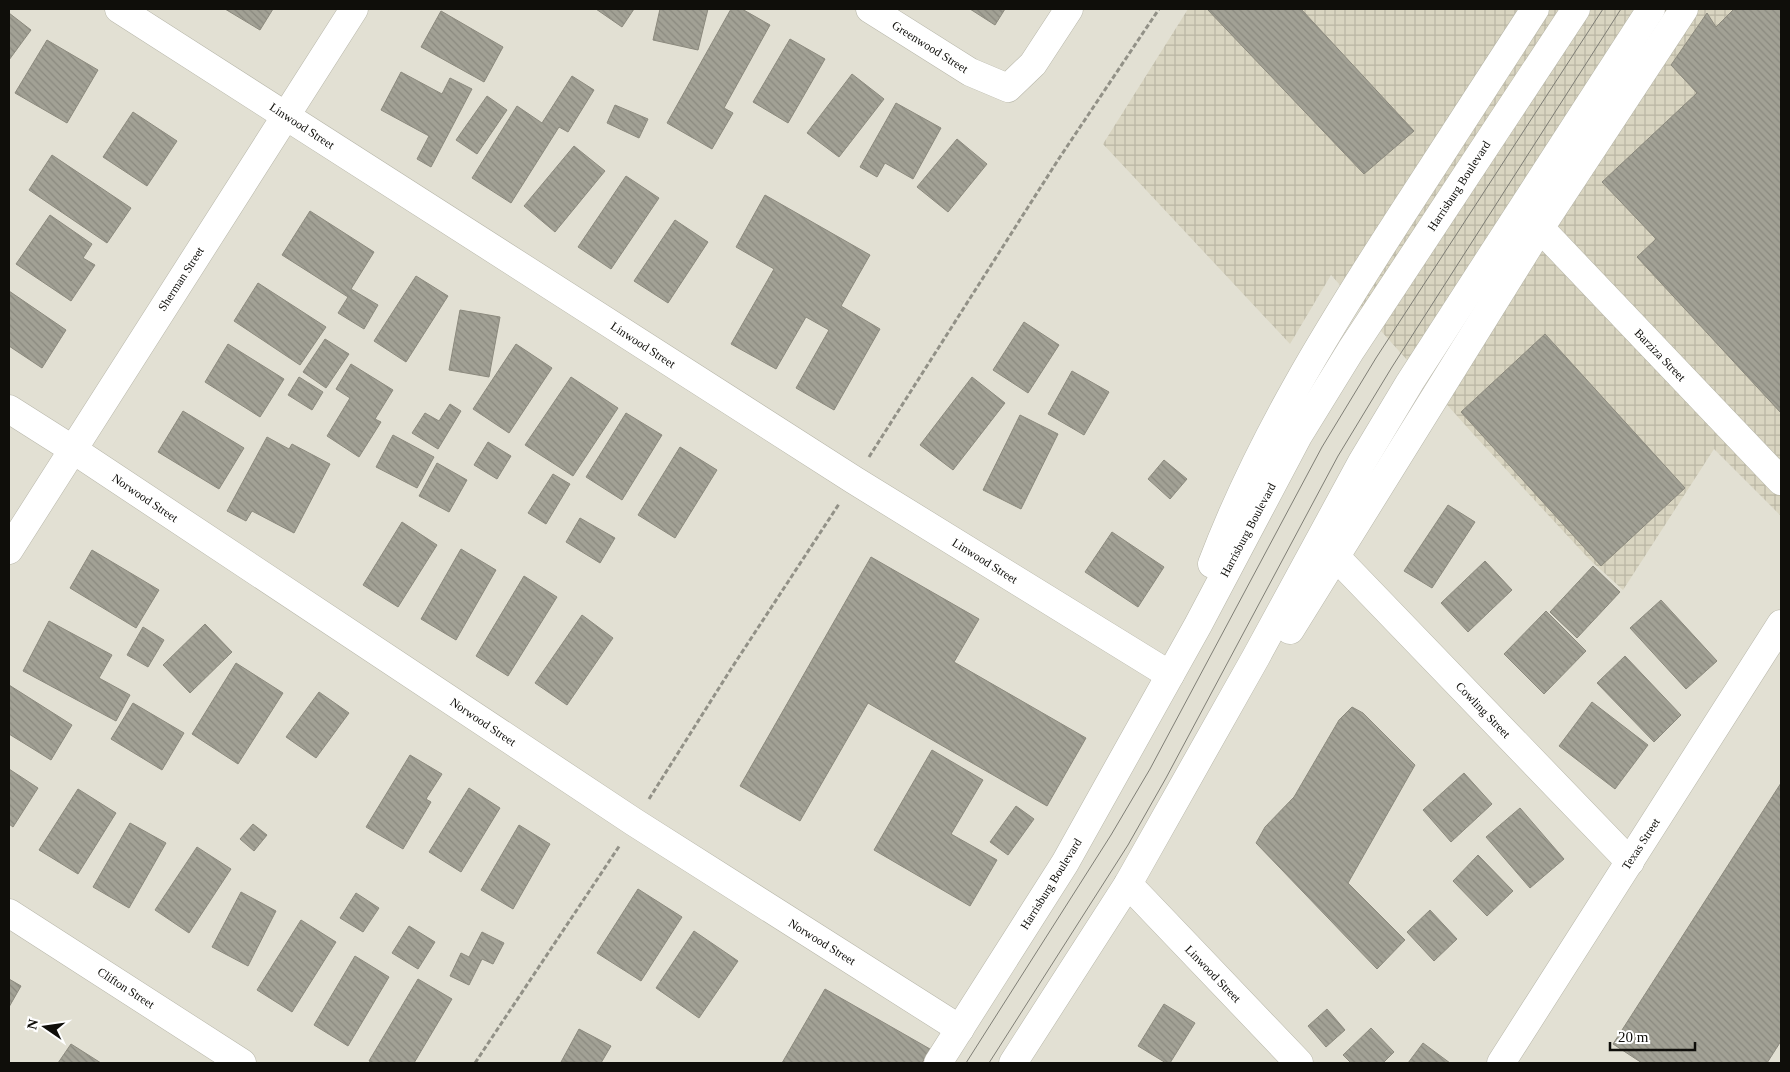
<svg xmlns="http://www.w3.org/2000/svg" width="1790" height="1072" viewBox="0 0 1790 1072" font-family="Georgia,serif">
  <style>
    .industrial { fill: url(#industrial-grid) }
    .building { fill: url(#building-back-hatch); stroke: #8c8a7e }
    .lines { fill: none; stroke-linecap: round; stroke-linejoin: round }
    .minor-casing { stroke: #b8b7aa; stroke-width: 29 }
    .major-casing { stroke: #b8b7aa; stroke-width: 29 }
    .path { stroke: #929187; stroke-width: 3; stroke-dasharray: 5 2.5; stroke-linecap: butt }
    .minor { stroke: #fff; stroke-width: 28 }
    .major { stroke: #fff; stroke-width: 28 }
    .tram { stroke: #7f7e75; stroke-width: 1 }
    .labels { text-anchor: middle; stroke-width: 4; stroke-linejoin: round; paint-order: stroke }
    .street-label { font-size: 12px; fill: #0f0e0a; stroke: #fff }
  </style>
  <defs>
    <pattern id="industrial-grid" width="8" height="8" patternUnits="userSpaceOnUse" patternTransform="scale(1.25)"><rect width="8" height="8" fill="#d9d5c1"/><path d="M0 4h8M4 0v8" fill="none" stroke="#b9b6a4"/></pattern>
    <pattern id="building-back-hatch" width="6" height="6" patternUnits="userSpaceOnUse" patternTransform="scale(1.25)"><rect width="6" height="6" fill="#a2a195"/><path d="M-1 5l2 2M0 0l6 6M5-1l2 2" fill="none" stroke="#8a897f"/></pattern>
  </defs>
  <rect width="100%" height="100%" fill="#e2e0d3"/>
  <polygon class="industrial" points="1188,9 1781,9 1781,516 1714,449 1623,590 1589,559 1475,436 1331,275 1290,344 1103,144"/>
  <g class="building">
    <polygon points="225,9 273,9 260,30"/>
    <polygon points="596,9 634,9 622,27"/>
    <polygon points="660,9 708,9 698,50 653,40"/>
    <polygon points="731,9 742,9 770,25 724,108 733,113 712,149 667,123"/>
    <polygon points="970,9 1005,9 995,25"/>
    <polygon points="1207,9 1301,9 1414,131 1364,174"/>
    <polygon points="1734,9 1781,9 1781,413 1637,257 1656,239 1602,182 1697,93 1671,65 1707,13 1716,27"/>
    <polygon points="441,11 503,47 484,82 421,47"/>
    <polygon points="9,13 31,30 9,60"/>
    <polygon points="790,39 825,59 788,123 753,102"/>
    <polygon points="47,40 98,70 67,123 15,93"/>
    <polygon points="401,72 442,94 450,78 472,89 431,167 417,159 429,136 381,110"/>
    <polygon points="852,74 884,99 839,157 807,133"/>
    <polygon points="572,76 594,90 568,132 559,127 511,203 472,178 517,106 542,123"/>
    <polygon points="487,96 507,110 477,154 456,140"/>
    <polygon points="896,103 941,128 913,179 885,163 877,177 860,167"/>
    <polygon points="615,105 648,119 639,138 607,123"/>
    <polygon points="133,112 177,141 147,186 103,157"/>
    <polygon points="957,139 987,164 948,212 917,187"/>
    <polygon points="574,146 605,171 555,232 524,206"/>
    <polygon points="52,155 131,208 107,243 29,190"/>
    <polygon points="626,176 659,198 611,269 578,247"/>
    <polygon points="765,195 870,255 841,306 880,329 834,410 796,388 829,330 806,317 776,369 731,344 774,269 736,247"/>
    <polygon points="310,211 374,252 351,289 378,305 364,329 338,313 348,297 282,255"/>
    <polygon points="50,215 92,244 83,258 95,265 71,301 16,264"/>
    <polygon points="675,220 708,242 668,303 634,281"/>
    <polygon points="416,276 448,296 406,362 374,341"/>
    <polygon points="258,283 326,327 300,365 234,321"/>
    <polygon points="9,291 66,330 42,368 9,346"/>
    <polygon points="460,310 500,317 489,377 449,370"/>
    <polygon points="1024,322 1059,345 1028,393 993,370"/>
    <polygon points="1545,334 1685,488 1601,566 1461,412"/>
    <polygon points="325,339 349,354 326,388 303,372"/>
    <polygon points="228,344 284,379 260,417 205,382"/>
    <polygon points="516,344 552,368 509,433 473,409"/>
    <polygon points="351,364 393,390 375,419 381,422 359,457 327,436 350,398 336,389"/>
    <polygon points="1072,371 1109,392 1084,435 1048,414"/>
    <polygon points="299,377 323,392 312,410 288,395"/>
    <polygon points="571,377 618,408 573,476 525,445"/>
    <polygon points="972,377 1005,403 953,470 920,445"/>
    <polygon points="450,404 461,411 438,449 412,433 425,413 439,421"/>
    <polygon points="183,411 244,448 219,489 158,452"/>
    <polygon points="626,413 662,435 622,500 586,477"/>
    <polygon points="1020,415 1058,434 1021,509 983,490"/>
    <polygon points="393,435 434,457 417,488 376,467"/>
    <polygon points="267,437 289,449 292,444 330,464 294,533 252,511 246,521 227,511"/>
    <polygon points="488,442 511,456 497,479 474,465"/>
    <polygon points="680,447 717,470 675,538 638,515"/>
    <polygon points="1164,460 1187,479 1170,499 1148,479"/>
    <polygon points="437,463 467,480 449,512 419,496"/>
    <polygon points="553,474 570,484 546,524 528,513"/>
    <polygon points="1448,505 1475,522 1432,588 1404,571"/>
    <polygon points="580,518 615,538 600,563 566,542"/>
    <polygon points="402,522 437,545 398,607 363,585"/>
    <polygon points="1112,532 1164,567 1138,607 1085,572"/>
    <polygon points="461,549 496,570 456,640 421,619"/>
    <polygon points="92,550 159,590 136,628 70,588"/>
    <polygon points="871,557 979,619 954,662 1086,738 1047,806 868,703 800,821 740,786"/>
    <polygon points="1485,561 1512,590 1468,632 1441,603"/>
    <polygon points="1593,566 1620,592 1577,638 1550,612"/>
    <polygon points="524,576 557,597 508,676 476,656"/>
    <polygon points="1661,600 1717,661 1686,689 1630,628"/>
    <polygon points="1546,611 1586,651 1544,694 1504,654"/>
    <polygon points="582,615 613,638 567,705 535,683"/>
    <polygon points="49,621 112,655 99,678 130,695 116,721 23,671"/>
    <polygon points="205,624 232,652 190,693 163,665"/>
    <polygon points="143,627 164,640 148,667 127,655"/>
    <polygon points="1625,656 1681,715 1654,742 1597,683"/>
    <polygon points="236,663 283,693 238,764 192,734"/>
    <polygon points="9,685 72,725 51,760 9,734"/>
    <polygon points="319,692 349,713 316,758 286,737"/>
    <polygon points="1592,702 1648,745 1615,789 1559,746"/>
    <polygon points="133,703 184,733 162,770 111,739"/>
    <polygon points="1352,707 1363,713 1415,765 1348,883 1405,940 1377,969 1256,843 1265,827 1294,797 1339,720"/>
    <polygon points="932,750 983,780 951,834 997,860 970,906 874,850"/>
    <polygon points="410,755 442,774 426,799 431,802 403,849 366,827"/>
    <polygon points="9,769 38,788 13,827 9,824"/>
    <polygon points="1464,773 1492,804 1451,842 1423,810"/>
    <polygon points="1781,783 1781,1041 1767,1063 1642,1063 1613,1044"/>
    <polygon points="469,788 500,808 461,872 429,852"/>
    <polygon points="78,789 116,813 78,874 39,850"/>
    <polygon points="1016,806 1034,819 1008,855 990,842"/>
    <polygon points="1520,808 1564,859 1530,888 1486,837"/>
    <polygon points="130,823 166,843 129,908 93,887"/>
    <polygon points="253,824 267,835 254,851 240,839"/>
    <polygon points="519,825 550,844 513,909 481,890"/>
    <polygon points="197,847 231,869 189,933 155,910"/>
    <polygon points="1478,855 1513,891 1487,916 1453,881"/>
    <polygon points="638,889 682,917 641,981 597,953"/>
    <polygon points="241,892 276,911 248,966 212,947"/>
    <polygon points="356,893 379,908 363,932 340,918"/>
    <polygon points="1430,910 1457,939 1434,961 1407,932"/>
    <polygon points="301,920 336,942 292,1012 257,990"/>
    <polygon points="409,926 435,942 418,969 392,953"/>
    <polygon points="694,931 738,961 699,1018 656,988"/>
    <polygon points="482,932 504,943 493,964 482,959 469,985 450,976 461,953 469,957"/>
    <polygon points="355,956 389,977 348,1046 314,1025"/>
    <polygon points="9,979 21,986 9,1007"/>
    <polygon points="418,979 452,999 414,1063 373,1063 369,1061"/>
    <polygon points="825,989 930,1049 922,1063 782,1063"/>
    <polygon points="1164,1004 1195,1023 1170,1063 1166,1063 1138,1046"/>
    <polygon points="1327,1009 1345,1030 1326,1047 1308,1026"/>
    <polygon points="1371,1028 1394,1052 1383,1063 1351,1063 1343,1055"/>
    <polygon points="579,1029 611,1046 601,1063 561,1062"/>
    <polygon points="1423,1043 1450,1063 1408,1063"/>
    <polygon points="71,1044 101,1063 58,1063"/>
  </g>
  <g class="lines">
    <g class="minor-casing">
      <g id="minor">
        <polyline points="119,9 854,480 1170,675"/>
        <polyline points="870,9 970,72 1008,88 1033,64 1069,9"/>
        <polyline points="1540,228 1781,481"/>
        <polyline points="9,409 72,449 634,822 960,1029"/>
        <polyline points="9,550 354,9"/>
        <polyline points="1336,557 1630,862"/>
        <polyline points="1128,884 1299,1063"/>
        <polyline points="9,913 242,1063"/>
        <polyline points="1501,1063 1781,624"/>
      </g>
    </g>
    <g class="major-casing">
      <g id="major">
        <path d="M1212 564C1259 440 1328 329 1399 219 1445 149 1490 79 1535 9"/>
        <polyline points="1290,630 1540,228 1684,9"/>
        <polyline points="938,1063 1065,863 1198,625 1298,436 1351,350 1576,9"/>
        <polyline points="1013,1063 1128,884 1256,657 1362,462 1410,382 1651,9"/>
      </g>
    </g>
    <g class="path">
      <polyline points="869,457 1058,160 1159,9"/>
      <polyline points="649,799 731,669 839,504"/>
      <polyline points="475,1063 620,845"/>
    </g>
    <use href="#minor" class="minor"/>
    <use href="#major" class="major"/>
    <g class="tram">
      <polyline points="966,1063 1111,835 1150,769 1322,447 1376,358 1603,9"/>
      <polyline points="989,1063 1128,845 1166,778 1338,456 1392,367 1621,9"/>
    </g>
  </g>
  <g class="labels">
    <g class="street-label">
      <text transform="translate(930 47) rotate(32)" y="4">Greenwood Street</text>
      <text transform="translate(302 126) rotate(33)" y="4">Linwood Street</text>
      <text transform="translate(1459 186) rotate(-57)" y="4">Harrisburg Boulevard</text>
      <text transform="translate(181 279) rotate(-57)" y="4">Sherman Street</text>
      <text transform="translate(643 345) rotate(33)" y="4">Linwood Street</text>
      <text transform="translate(1660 355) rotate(46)" y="4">Barziza Street</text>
      <text transform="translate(145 498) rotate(34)" y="4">Norwood Street</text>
      <text transform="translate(1248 530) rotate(-62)" y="4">Harrisburg Boulevard</text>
      <text transform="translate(985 561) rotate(32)" y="4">Linwood Street</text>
      <text transform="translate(1483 710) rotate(46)" y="4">Cowling Street</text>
      <text transform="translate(483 722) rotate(34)" y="4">Norwood Street</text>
      <text transform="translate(1641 844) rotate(-57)" y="4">Texas Street</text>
      <text transform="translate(1051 884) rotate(-58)" y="4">Harrisburg Boulevard</text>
      <text transform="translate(822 942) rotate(32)" y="4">Norwood Street</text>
      <text transform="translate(1213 974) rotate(46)" y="4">Linwood Street</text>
      <text transform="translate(126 988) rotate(33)" y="4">Clifton Street</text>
    </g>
  </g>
  <rect width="1790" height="1072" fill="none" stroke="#0f0e0a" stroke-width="20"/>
  <g transform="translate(45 1027) rotate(283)" stroke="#ffffff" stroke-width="4" paint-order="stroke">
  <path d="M0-4L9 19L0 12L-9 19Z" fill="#0f0e0a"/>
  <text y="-8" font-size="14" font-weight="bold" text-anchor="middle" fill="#0f0e0a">N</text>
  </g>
  <path d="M1610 1042v8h85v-8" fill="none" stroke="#0f0e0a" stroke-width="2.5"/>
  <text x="1618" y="1042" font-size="15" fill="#0f0e0a" stroke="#ffffff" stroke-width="4" paint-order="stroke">20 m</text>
</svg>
